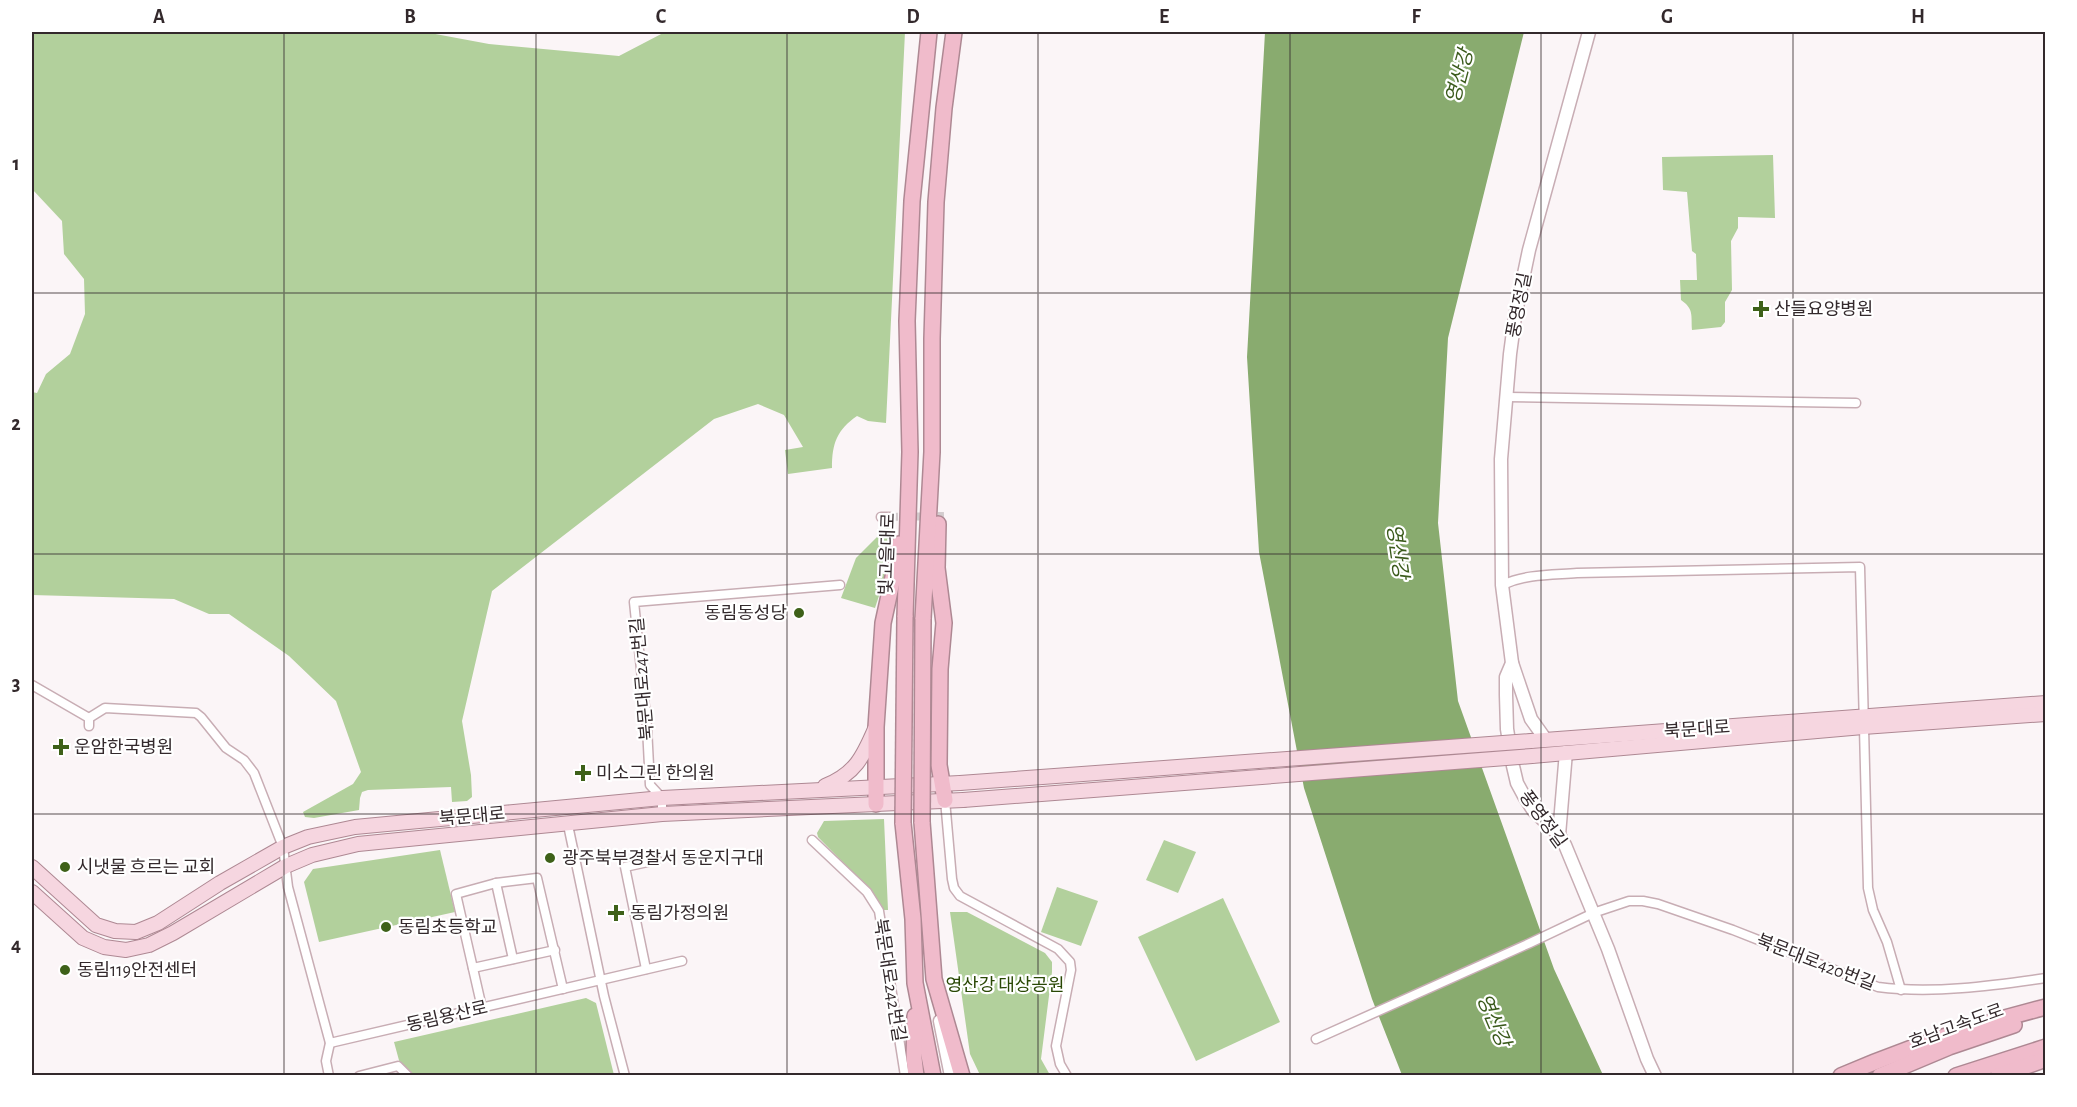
<svg xmlns="http://www.w3.org/2000/svg" width="2077" height="1107" viewBox="0 0 2077 1107" font-family="'Alegreya Sans','Noto Sans KR',sans-serif">
  <style>
    .green { fill: #b2d09c }
    .water { fill: #89ab6f }
    .lines { fill: none; stroke-linecap: round; stroke-linejoin: round }
    .street-tunnel { stroke: #d3ccce; stroke-width: 8; stroke-dasharray: 8 4; stroke-linecap: butt }
    .street-casing { stroke: #c8adb4; stroke-width: 11 }
    .secondary-casing { stroke: #c8adb4; stroke-width: 15 }
    .primary-casing { stroke: #ae8893; stroke-width: 16 }
    .highway-casing { stroke: #ae8893; stroke-width: 18 }
    .street { stroke: #fff; stroke-width: 8 }
    .secondary { stroke: #fff; stroke-width: 12 }
    .primary { stroke: #f6d6e0; stroke-width: 14 }
    .highway { stroke: #f0bbcb; stroke-width: 15 }
    .primary-bridge-casing { stroke: #ae8893; stroke-width: 16; stroke-linecap: butt }
    .highway-bridge-casing { stroke: #ae8893; stroke-width: 18; stroke-linecap: butt }
    .primary-bridge { stroke: #f6d6e0; stroke-width: 14 }
    .highway-bridge { stroke: #f0bbcb; stroke-width: 15 }
    .grid { fill: none; stroke: #33292c; stroke-width: 1.5; stroke-opacity: 0.55 }
    .poi-dot { fill: #3e6119; stroke: #fff; stroke-width: 2 }
    .labels { text-anchor: middle; stroke-width: 4.5; stroke-linejoin: round; paint-order: stroke }
    .street-label { font-size: 18px; fill: #33292c; stroke: #fff }
    .poi-label { font-size: 18px; fill: #33292c; stroke: #fff; text-anchor: start }
    .park-label { font-size: 18px; fill: #2a4805; stroke: #fff }
    .water-label { font-size: 20px; font-style: italic; fill: #3a5a1b; stroke: #fff }
    .neatline { fill: none; stroke: #33292c; stroke-width: 2 }
    .grid-label { font-size: 20px; text-anchor: middle; font-weight: bold; fill: #33292c }
  </style>
  <rect width="100%" height="100%" fill="#fbf5f7"/>
  <g class="green">
    <path d="M32 32H429L430 33 489 44 619 56 665 32H905L886 423 868 421 857 416C837 430 832 443 832 468L788 474 785 450 803 447 784 415 758 404 714 419 492 591 462 721 471 775 472 797 467 801 452 802 451 787 368 790 362 792 360 798 359 810 314 818 305 817 303 812 353 784 361 772 336 701 289 656 229 614H209L174 599 32 595V392L37 393 46 374 70 354 85 314 84 279 64 254 62 221 32 189Z"/>
    <path d="M1773 155 1775 218 1738 217V228L1731 241 1732 290 1725 302V322L1721 327 1692 330C1691 315 1694 309 1681 300L1680 280H1697L1696 254 1692 251 1687 192 1663 190 1662 157Z"/>
    <polygon points="890,524 892,556 875,608 841,598 856,558"/>
    <polygon points="884,819 888,910 882,910 871,891 818,837 817,833 824,821"/>
    <polygon points="1164,840 1196,852 1178,893 1146,880"/>
    <polygon points="440,850 455,912 319,942 304,882 313,869"/>
    <polygon points="1057,887 1098,901 1081,946 1041,932"/>
    <polygon points="1223,898 1280,1022 1196,1061 1138,937"/>
    <polygon points="950,912 967,912 1045,953 1052,962 1052,972 1041,1059 1050,1075 980,1075 970,1054"/>
    <polygon points="586,998 596,1003 614,1075 403,1075 394,1042"/>
  </g>
  <polygon class="water" points="1265,32 1524,32 1448,338 1438,523 1458,701 1554,969 1603,1075 1402,1075 1372,999 1304,788 1259,552 1247,357"/>
  <g class="lines">
    <polyline class="street-tunnel" points="890,517 944,516"/>
    <g class="street-casing">
      <g id="street">
        <polyline points="1506,397 1856,403"/>
        <polyline points="881,517 890,517"/>
        <path d="M1502 585C1526 574 1551 575 1577 573L1860 567 1868 888 1873 910 1887 942 1901 990"/>
        <polyline points="32,685 89,718 89,726"/>
        <polyline points="89,718 105,708 196,713 201,717 226,748 244,760 254,773 283,847 288,887 330,1043 326,1061 329,1076"/>
        <polyline points="945,800 952,879 954,888 960,896 1058,949 1070,962 1071,970 1056,1046 1060,1064 1067,1076"/>
        <polyline points="662,814 662,798 650,785 647,727 634,602 840,585"/>
        <polyline points="568,825 604,996 625,1076"/>
        <polyline points="812,840 867,892 879,911 905,1076"/>
        <polyline points="496,883 513,959"/>
        <path d="M1593 913 1629 901H1643L1658 904 1733 930 1878 987C1932 994 1991 986 2046 978"/>
        <polyline points="473,968 555,950"/>
        <polyline points="646,969 625,867 657,860"/>
        <polyline points="482,1008 456,894 496,883 537,878 563,989"/>
        <polyline points="1316,1039 1530,943 1587,916"/>
        <polyline points="330,1043 682,961"/>
        <polyline points="359,1076 398,1066 408,1076"/>
      </g>
    </g>
    <g class="secondary-casing">
      <g id="secondary">
        <polyline points="1589,32 1529,250 1515,317 1510,354 1501,459 1502,585 1512,663 1506,677 1506,695 1507,729 1513,766 1517,783 1524,796 1533,810 1559,835 1565,845 1608,949 1647,1059 1655,1076"/>
        <polyline points="1512,663 1531,719 1546,740"/>
        <polyline points="1559,835 1566,752"/>
        <polyline points="940,1021 951,1076"/>
      </g>
    </g>
    <g class="primary-casing">
      <g id="primary">
        <polyline points="1531,741 2046,703"/>
        <polyline points="1532,756 1863,727 2046,714"/>
        <path d="M825 786C855 774 863 757 875 729"/>
        <polyline points="32,867 96,925 115,931 136,932 158,923 220,883 283,847 308,837 355,827 662,798 960,783"/>
        <polyline points="32,892 83,938 104,947 126,950 149,945 173,933 286,866 312,855 358,844 662,814 963,800"/>
      </g>
    </g>
    <g class="highway-casing">
      <g id="highway">
        <polyline points="938,524 937,568 944,623 940,669 939,765 945,800"/>
        <polyline points="905,617 910,452 907,321 912,201 929,32"/>
        <polyline points="923,619 932,452 932,339 936,202 944,108 954,32"/>
        <polyline points="876,804 876,727 883,623 898,554 899,544"/>
        <polyline points="922,822 934,979 962,1076"/>
        <polyline points="903,823 913,919 915,983 933,1076"/>
        <polyline points="915,1016 914,1058 916,1076"/>
        <path d="M1841 1076C1908 1047 1975 1025 2046 1007"/>
        <polyline points="1880,1076 1949,1047 2014,1025"/>
        <polyline points="1956,1076 2046,1047"/>
        <polyline points="1998,1076 2046,1059"/>
      </g>
    </g>
    <use href="#street" class="street"/>
    <use href="#secondary" class="secondary"/>
    <use href="#primary" class="primary"/>
    <use href="#highway" class="highway"/>
    <g class="primary-bridge-casing">
      <g id="primary-bridge">
        <polyline points="960,783 1531,741"/>
        <polyline points="963,800 1532,756"/>
      </g>
    </g>
    <g class="highway-bridge-casing">
      <g id="highway-bridge">
        <polyline points="922,822 923,619"/>
        <polyline points="903,823 905,617"/>
      </g>
    </g>
    <use href="#primary-bridge" class="primary-bridge"/>
    <use href="#highway-bridge" class="highway-bridge"/>
  </g>
  <path class="grid" d="M284 32V1076M536 32V1076M787 32V1076M1038 32V1076M1290 32V1076M1541 32V1076M1793 32V1076M32 293H2046M32 554H2046M32 814H2046"/>
  <g class="poi-dot">
    <path d="M1758 300h6v6h6v6h-6v6h-6v-6h-6v-6h6z"/>
    <circle cx="799" cy="613" r="6"/>
    <path d="M58 738h6v6h6v6h-6v6h-6v-6h-6v-6h6z"/>
    <path d="M580 764h6v6h6v6h-6v6h-6v-6h-6v-6h6z"/>
    <circle cx="550" cy="858" r="6"/>
    <circle cx="65" cy="867" r="6"/>
    <path d="M613 904h6v6h6v6h-6v6h-6v-6h-6v-6h6z"/>
    <circle cx="386" cy="927" r="6"/>
    <circle cx="65" cy="970" r="6"/>
  </g>
  <g class="labels">
    <g class="street-label">
      <text transform="translate(1519 305) rotate(-79)" y="6">풍영정길</text>
      <text transform="translate(887 554) rotate(-88)" y="6">빛고을대로</text>
      <text transform="translate(642 679) rotate(-95)" y="6">북문대로247번길</text>
      <text transform="translate(1697 729) rotate(-4)" y="6">북문대로</text>
      <text transform="translate(472 816) rotate(-5)" y="6">북문대로</text>
      <text transform="translate(1543 819) rotate(54)" y="6">풍영정길</text>
      <text transform="translate(1816 962) rotate(21)" y="6">북문대로420번길</text>
      <text transform="translate(890 980) rotate(81)" y="6">북문대로242번길</text>
      <text transform="translate(447 1016) rotate(-13)" y="6">동림용산로</text>
      <text transform="translate(1956 1026) rotate(-20)" y="6">호남고속도로</text>
    </g>
    <g class="poi-label">
      <text x="1774" y="315">산들요양병원</text>
      <text x="787" y="619" text-anchor="end">동림동성당</text>
      <text x="74" y="753">운암한국병원</text>
      <text x="596" y="779">미소그린 한의원</text>
      <text x="562" y="864">광주북부경찰서 동운지구대</text>
      <text x="77" y="873">시냇물 흐르는 교회</text>
      <text x="630" y="919">동림가정의원</text>
      <text x="398" y="933">동림초등학교</text>
      <text x="77" y="976">동림119안전센터</text>
    </g>
    <g class="park-label">
      <text x="1005" y="991">영산강 대상공원</text>
    </g>
    <g class="water-label">
      <text transform="translate(1459 76) rotate(-75)" y="7">영산강</text>
      <text transform="translate(1398 551) rotate(82)" y="7">영산강</text>
      <text transform="translate(1494 1020) rotate(67)" y="7">영산강</text>
    </g>
  </g>
  <rect width="2077" height="1107" fill="none" stroke="#ffffff" stroke-width="66"/>
  <rect x="33" y="33" width="2011" height="1041" class="neatline"/>
  <g class="grid-label">
    <text x="159" y="23">A</text>
    <text x="410" y="23">B</text>
    <text x="661" y="23">C</text>
    <text x="913" y="23">D</text>
    <text x="1164" y="23">E</text>
    <text x="1416" y="23">F</text>
    <text x="1667" y="23">G</text>
    <text x="1918" y="23">H</text>
    <text x="16" y="170">1</text>
    <text x="16" y="430">2</text>
    <text x="16" y="690">3</text>
    <text x="16" y="951">4</text>
  </g>
</svg>
